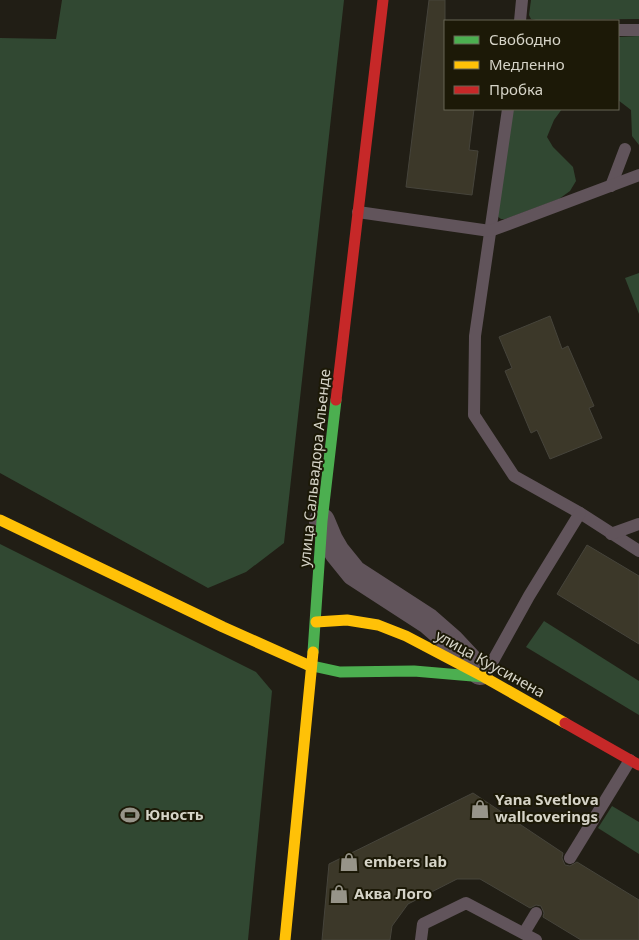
<svg xmlns="http://www.w3.org/2000/svg" width="639" height="940" viewBox="0 0 639 940" font-family="'Noto Sans',sans-serif">
  <style>
    .green { fill: #314832 }
    .building { fill: #3c3829; stroke: #46443b }
    .lines { fill: none; stroke-linecap: round; stroke-linejoin: round }
    .lane { stroke: #61545b; stroke-width: 12 }
    .street { stroke: #61545b; stroke-width: 26 }
    .fast { stroke: #4caf50; stroke-width: 11 }
    .slow { stroke: #ffc107; stroke-width: 11 }
    .jam { stroke: #c62828; stroke-width: 11 }
    .labels { text-anchor: middle; stroke-width: 4; stroke-linejoin: round; paint-order: stroke }
    .street-label { font-size: 15px; fill: #d6d4c8; stroke: #1c1907 }
    .poi-label { font-size: 15px; font-weight: bold; fill: #d6d4c8; stroke: #1c1907; text-anchor: start }
  </style>
  <rect width="100%" height="100%" fill="#211e15"/>
  <g class="green">
    <polygon points="62,0 344,0 284,543 246,572 208,588 0,473 0,38 56,39"/>
    <polygon points="531,0 639,0 639,19 536,20 531,19 529,15"/>
    <polygon points="639,36 639,145 632,136 631,110 618,100 618,37"/>
    <polygon points="512,109 562,109 554,120 547,137 553,147 573,167 576,181 570,191 559,199 505,219 501,219 497,216"/>
    <polygon points="639,273 639,314 625,278"/>
    <polygon points="0,544 256,672 272,691 248,940 0,940"/>
    <polygon points="544,621 639,681 639,715 526,647"/>
    <polygon points="612,806 639,822 639,854 598,828"/>
  </g>
  <g class="building">
    <polygon points="429,0 445,0 445,109 474,109 469,150 478,151 472,195 406,187"/>
    <polygon points="550,316 562,349 568,346 594,406 589,408 602,438 550,459 537,430 531,433 505,371 512,368 499,337"/>
    <polygon points="587,545 639,576 639,644 557,594"/>
    <polygon points="473,793 563,853 562,858 565,865 570,866 577,862 639,900 639,940 581,940 543,917 544,913 541,906 536,905 530,908 480,879 457,879 408,904 392,926 390,940 322,940 329,864"/>
  </g>
  <g class="lines">
    <g class="lane">
      <polyline points="520,21 522,0"/>
      <polyline points="618,30 639,30"/>
      <polyline points="508,109 475,336 474,415 514,476 580,513 639,551"/>
      <polyline points="611,186 625,149"/>
      <polyline points="358,212 490,231 639,175"/>
      <polyline points="611,534 639,524"/>
      <polyline points="484,677 529,596 580,513"/>
      <polyline points="570,858 630,760"/>
      <polyline points="524,933 536,913"/>
      <polyline points="421,940 423,924 466,903 536,940"/>
    </g>
    <polyline class="street" points="322,521 330,540 337,552 354,573 428,621 452,642 480,672"/>
    <g class="fast">
      <polyline points="313,652 322,521 336,400"/>
      <polyline points="308,665 340,672 414,671 484,677"/>
    </g>
    <g class="slow">
      <polyline points="0,520 223,627 308,665"/>
      <polyline points="316,622 347,620 378,625 406,636 484,677 565,723"/>
      <polyline points="285,940 313,652"/>
    </g>
    <g class="jam">
      <polyline points="336,400 383,0"/>
      <polyline points="565,723 639,765"/>
    </g>
  </g>
  <defs>
    <g id="shop-bare" transform="scale(1.5)"><path d="M-5-2.5h2.3a2.7 3.5 0 0 1 5.4 0H5L5.5 6h-11ZM-1.5-2.5h3a1.5 2.3 0 0 0-3 0Z" fill="#979489" stroke="#1c1907" stroke-width="2.5" paint-order="stroke"/></g>
    <g id="stadium-bare" transform="scale(1.5)"><path d="M0-5a6.5 5 0 1 0 0 10a6.5 5 0 1 0 0-10ZM-3.5-1.8h7v3.6h-7Z" fill="#979489" stroke="#1c1907" stroke-width="2.5" paint-order="stroke"/></g>
  </defs>
  <g fill-rule="evenodd">
    <use href="#shop-bare" x="480" y="809"/>
    <use href="#stadium-bare" x="130" y="815"/>
    <use href="#shop-bare" x="349" y="862"/>
    <use href="#shop-bare" x="339" y="894"/>
  </g>
  <g class="labels">
    <g class="street-label">
      <text transform="translate(315 468) rotate(-84)" y="5">улица Сальвадора Альенде</text>
      <text transform="translate(490 664) rotate(29)" y="5">улица Куусинена</text>
    </g>
    <g class="poi-label">
      <text x="495" y="805">Yana Svetlova<tspan x="495" dy="17">wallcoverings</tspan></text>
      <text x="145" y="820">Юность</text>
      <text x="364" y="867">embers lab</text>
      <text x="354" y="899">Аква Лого</text>
    </g>
  </g>
  <rect x="444" y="20" width="175" height="90" fill="#1c1907" stroke="#666454"/>
  <rect x="454" y="36" width="25" height="8" fill="#4caf50" stroke="#666454"/>
  <text x="489" y="45" font-size="15" fill="#d6d4c8">Свободно</text>
  <rect x="454" y="61" width="25" height="8" fill="#ffc107" stroke="#666454"/>
  <text x="489" y="70" font-size="15" fill="#d6d4c8">Медленно</text>
  <rect x="454" y="86" width="25" height="8" fill="#c62828" stroke="#666454"/>
  <text x="489" y="95" font-size="15" fill="#d6d4c8">Пробка</text>
</svg>
